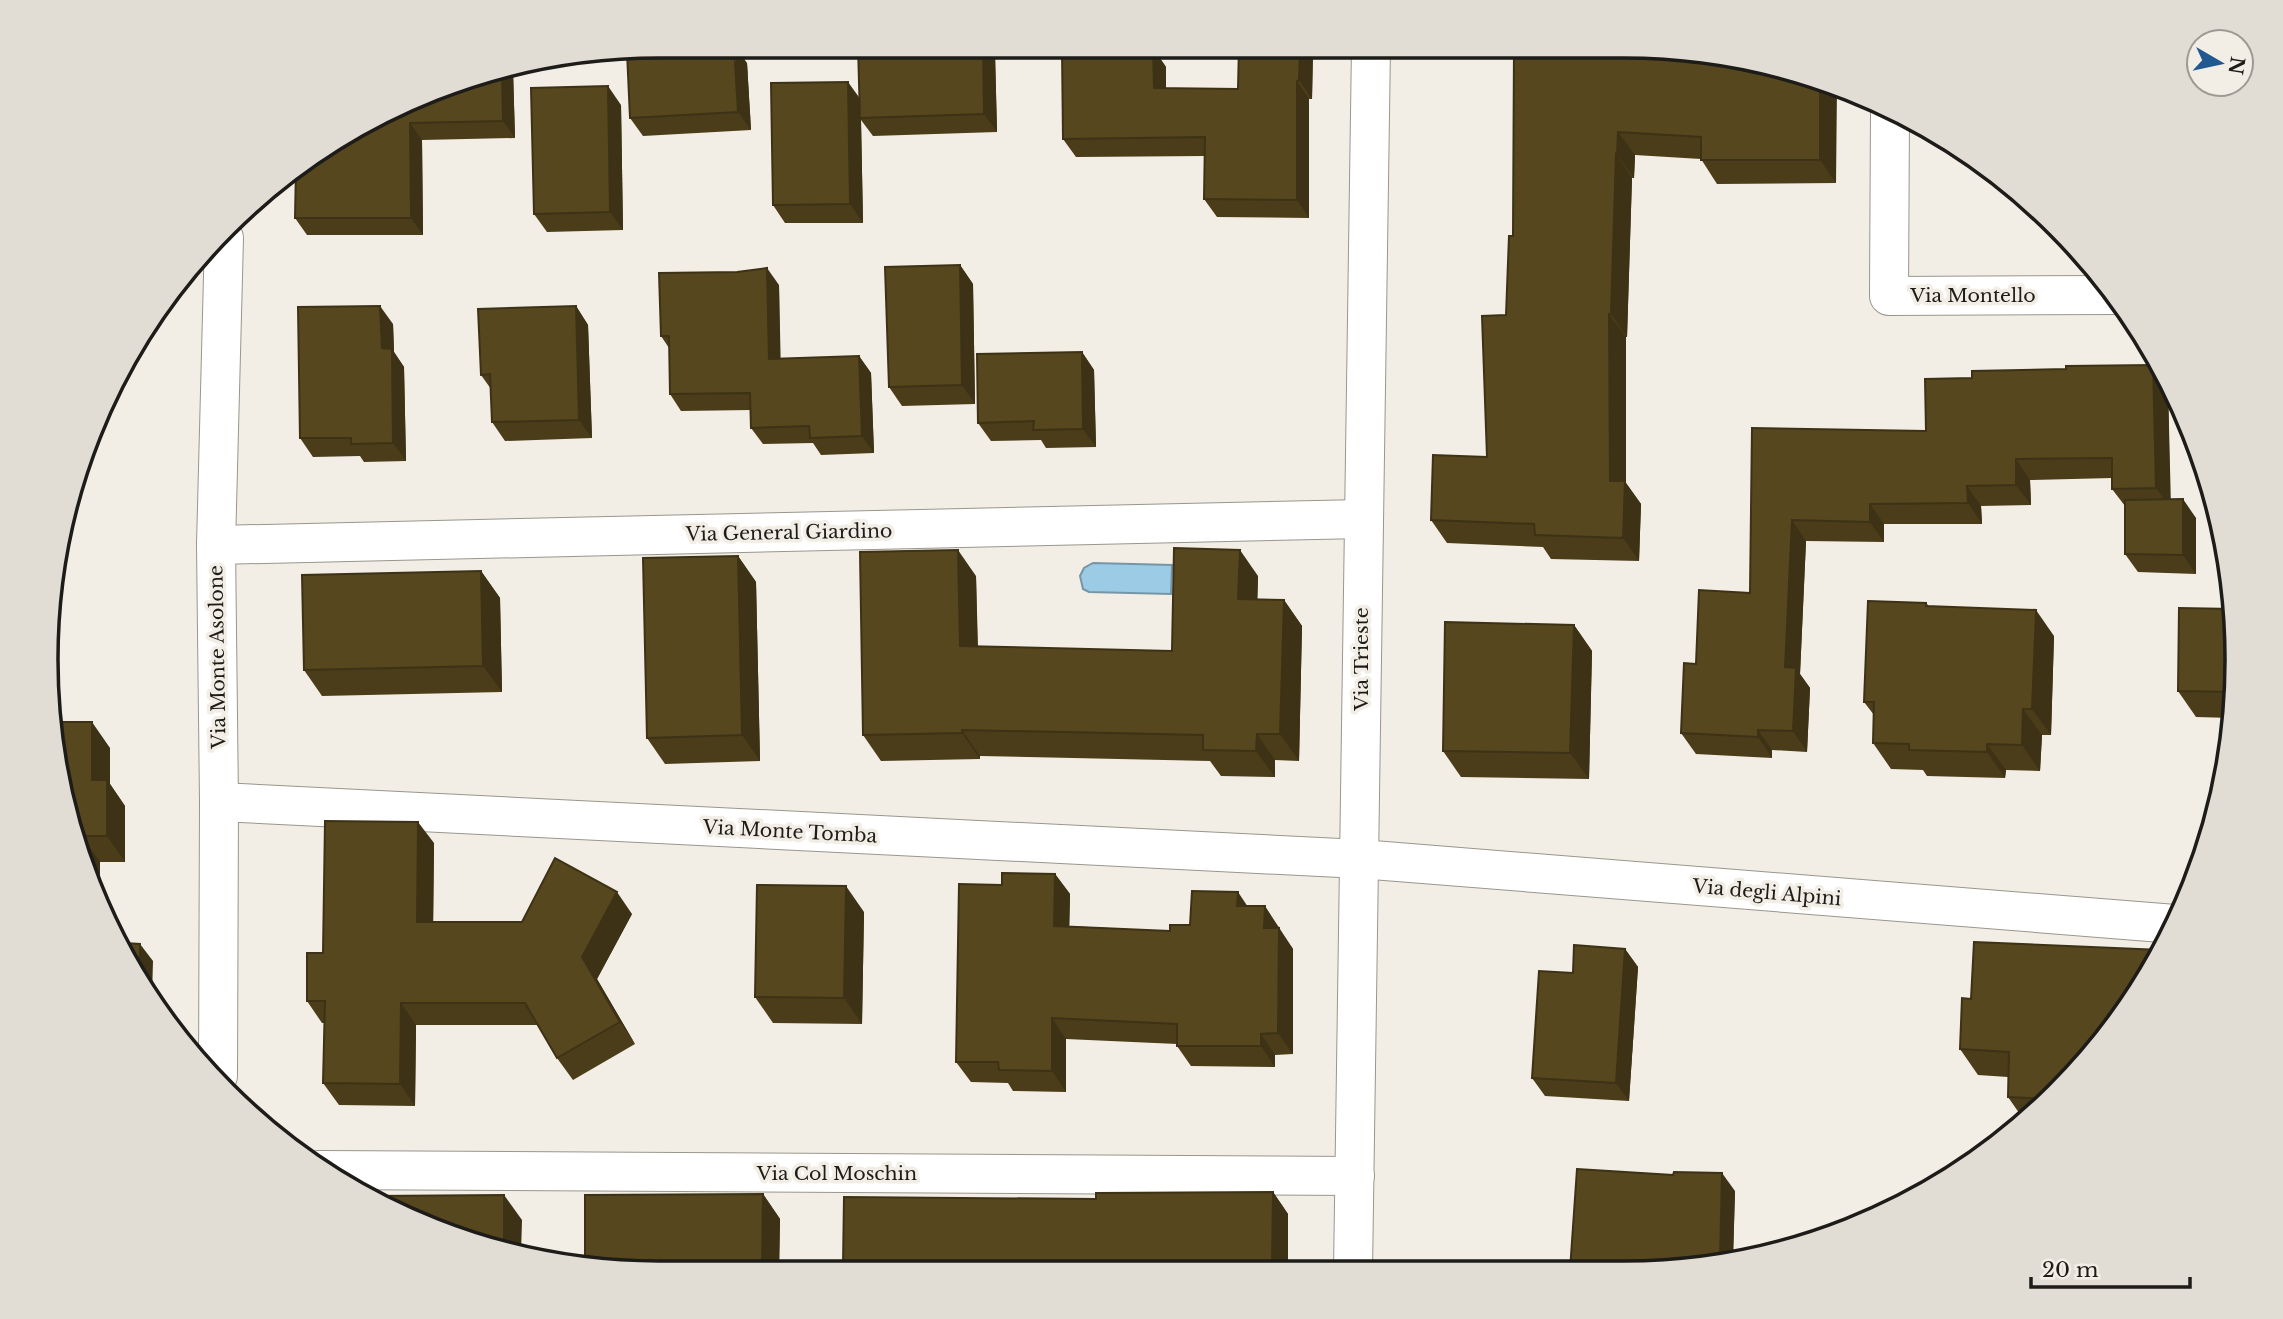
<svg xmlns="http://www.w3.org/2000/svg" width="2283" height="1319" viewBox="0 0 2283 1319" font-family="'Libre Baskerville',serif">
  <style>
    .water { fill: #9ccbe6; stroke: #7696a8; stroke-width: 2 }
    .lines { fill: none; stroke-linecap: round; stroke-linejoin: round }
    .street-casing { stroke: #99968d; stroke-width: 40 }
    .secondary-casing { stroke: #99968d; stroke-width: 40 }
    .street { stroke: #fff; stroke-width: 38 }
    .secondary { stroke: #fff; stroke-width: 38 }
    .wall { fill: #4b3d1a }
    .shaded-wall { fill: #3d3215 }
    .building { fill: #57471e; stroke: #3d3215; stroke-width: 2 }
    .labels { text-anchor: middle; stroke-width: 7; stroke-linejoin: round; paint-order: stroke }
    .street-label { font-size: 19px; fill: #1d1c19; stroke: #f2eee5 }
    .rim { fill: none; stroke: #1d1c19; stroke-width: 3.5 }
  </style>
  <rect width="100%" height="100%" fill="#f2eee5"/>
  <polygon class="water" points="1093,563 1172,565 1171,594 1089,592 1083,589 1080,576 1084,568"/>
  <g class="lines">
    <g class="street-casing">
      <g id="street">
        <polyline points="1890,112 1889,296 2115,295"/>
        <polyline points="216,545 1362,519"/>
        <polyline points="219,802 1360,859 2175,924"/>
        <polyline points="218,1076 219,802 216,545 224,238"/>
        <polyline points="319,1170 1355,1176"/>
      </g>
    </g>
    <g class="secondary-casing">
      <path id="secondary" d="M1353 1272C1360 864 1362 455 1371 46"/>
    </g>
    <use href="#street" class="street"/>
    <use href="#secondary" class="secondary"/>
  </g>
  <g class="wall">
    <polygon points="870,46 990,46 995,53 997,132 873,136 861,120 863,223 785,223 773,205 859,98"/>
    <polygon points="1514,47 1820,78 1836,183 1717,184 1701,159 1635,155 1634,178 1632,178 1627,337 1626,337 1626,483 1641,504 1639,561 1551,559 1543,547 1447,543 1431,520 1487,457 1506,315 1513,236"/>
    <polygon points="1153,48 1166,67 1166,88 1238,89 1313,51 1312,99 1309,99 1309,218 1217,217 1204,199 1205,156 1076,157 1063,139"/>
    <polygon points="747,63 751,130 643,136 630,118"/>
    <polygon points="513,70 515,138 422,140 423,235 307,235 295,218 463,78"/>
    <polygon points="621,105 623,230 547,232 534,214"/>
    <polygon points="960,265 973,284 975,404 902,406 889,387"/>
    <polygon points="779,285 780,359 859,356 871,373 874,453 821,455 813,443 763,444 751,428 751,410 681,411 670,394 669,348 661,336"/>
    <polygon points="576,306 588,325 592,438 505,441 492,422 491,389 481,375"/>
    <polygon points="393,324 394,352 404,367 406,461 364,462 360,456 313,457 300,438"/>
    <polygon points="1082,352 1094,370 1096,447 1046,448 1041,440 991,441 978,423"/>
    <polygon points="2153,365 2168,386 2170,499 2196,518 2196,574 2138,572 2125,554 2125,506 2112,489 2112,478 2030,480 2031,505 1981,506 1982,524 1884,524 1884,542 1806,541 1800,674 1810,688 1807,752 1772,750 1772,758 1696,754 1681,733 1696,664 1750,593 1752,428 1926,431 1972,378 2066,369"/>
    <polygon points="738,556 756,582 760,761 665,764 647,738"/>
    <polygon points="481,571 500,598 502,692 322,696 304,670"/>
    <polygon points="976,576 978,647 1172,651 1258,576 1257,599 1284,600 1302,626 1299,761 1275,760 1275,777 1221,776 1210,761 980,756 980,759 881,761 863,735"/>
    <polygon points="1926,603 1929,606 2054,636 2051,735 2042,735 2040,771 2006,770 2005,778 1927,776 1923,770 1891,769 1873,743 1874,715 1864,702"/>
    <polygon points="1574,625 1592,651 1589,779 1461,777 1443,751"/>
    <polygon points="2237,659 2232,718 2196,717 2178,691"/>
    <polygon points="51,722 110,748 110,784 125,806 125,862 100,862 100,897 78,857"/>
    <polygon points="434,843 433,922 522,922 632,914 597,979 635,1044 573,1080 557,1058 538,1025 416,1025 415,1106 339,1105 323,1083 324,1023 322,1023 307,1001 323,953"/>
    <polygon points="1055,874 1070,894 1069,926 1170,931 1248,906 1279,927 1279,929 1293,949 1293,1054 1275,1055 1275,1067 1191,1066 1177,1046 1177,1044 1066,1039 1066,1092 1013,1091 1008,1083 971,1082 956,1062 1002,885"/>
    <polygon points="864,912 862,1024 773,1023 755,997"/>
    <polygon points="1625,949 1638,967 1629,1101 1545,1096 1532,1078 1573,973"/>
    <polygon points="1962,998 2057,1094 2024,1120 2008,1097 2008,1077 1978,1075 1960,1049"/>
    <polygon points="1735,1191 1733,1258 1664,1272 1572,1272 1570,1270"/>
    <polygon points="1273,1192 1288,1214 1288,1272 847,1272 843,1266 1096,1199"/>
    <polygon points="763,1194 780,1219 779,1272 619,1272 585,1265"/>
  </g>
  <g class="shaded-wall">
    <polygon points="735,46 747,63 751,130 738,112"/>
    <polygon points="983,46 990,46 995,53 997,132 984,114"/>
    <polygon points="1300,46 1309,46 1313,51 1312,99 1299,80"/>
    <polygon points="1153,48 1166,67 1166,107 1154,88"/>
    <polygon points="513,70 515,138 503,121 502,71"/>
    <polygon points="1820,78 1837,86 1836,183 1820,160"/>
    <polygon points="1297,81 1309,99 1309,218 1297,200"/>
    <polygon points="848,82 861,100 860,118 861,120 863,223 850,204"/>
    <polygon points="608,86 621,105 623,230 610,212"/>
    <polygon points="410,123 422,140 423,235 411,218"/>
    <polygon points="1618,132 1635,155 1634,178 1617,155"/>
    <polygon points="1616,154 1632,178 1627,337 1611,314"/>
    <polygon points="960,265 973,284 975,404 962,385"/>
    <polygon points="767,268 779,285 781,376 769,359"/>
    <polygon points="380,306 393,324 394,352 404,367 406,461 393,443 382,348"/>
    <polygon points="576,306 588,325 592,438 579,420"/>
    <polygon points="1609,314 1626,337 1626,483 1641,504 1639,561 1623,538 1610,481"/>
    <polygon points="1082,352 1094,370 1096,447 1083,429"/>
    <polygon points="859,356 871,373 874,453 862,436"/>
    <polygon points="2153,365 2168,386 2171,508 2156,488"/>
    <polygon points="2016,459 2030,480 2031,505 2016,485"/>
    <polygon points="1967,486 1981,506 1982,524 1968,503"/>
    <polygon points="2183,499 2196,518 2196,574 2183,555"/>
    <polygon points="1870,504 1884,524 1884,542 1870,522"/>
    <polygon points="1792,520 1806,541 1800,674 1810,688 1807,752 1793,731 1785,667"/>
    <polygon points="958,550 976,576 978,672 960,646"/>
    <polygon points="1240,550 1258,576 1257,625 1238,599"/>
    <polygon points="738,556 756,582 760,761 742,735"/>
    <polygon points="481,571 500,598 502,692 483,666"/>
    <polygon points="1284,600 1302,626 1299,761 1280,734"/>
    <polygon points="2036,610 2054,636 2051,735 2032,709"/>
    <polygon points="1574,625 1592,651 1589,779 1570,753"/>
    <polygon points="2023,709 2042,735 2040,771 2022,745"/>
    <polygon points="92,722 110,748 110,784 125,806 125,862 107,836 92,780"/>
    <polygon points="962,730 980,756 980,759 962,733"/>
    <polygon points="1758,730 1772,750 1772,758 1758,737"/>
    <polygon points="1257,734 1275,760 1275,777 1256,751"/>
    <polygon points="1987,744 2006,770 2005,778 1987,752"/>
    <polygon points="418,822 434,843 433,943 417,922"/>
    <polygon points="82,836 100,862 100,897 82,864"/>
    <polygon points="1055,874 1070,894 1069,946 1054,926"/>
    <polygon points="846,886 864,912 862,1024 844,998"/>
    <polygon points="617,892 632,914 597,979 635,1044 620,1022 582,957"/>
    <polygon points="1238,892 1252,913 1237,906"/>
    <polygon points="1265,906 1293,949 1293,1054 1278,1033 1264,928"/>
    <polygon points="140,944 153,961 152,996 140,973"/>
    <polygon points="1625,949 1638,967 1629,1101 1616,1083"/>
    <polygon points="401,1003 416,1025 415,1106 400,1084"/>
    <polygon points="165,1016 177,1034 177,1038 173,1034 165,1019"/>
    <polygon points="1052,1018 1066,1039 1066,1092 1052,1071"/>
    <polygon points="1261,1034 1275,1055 1275,1067 1261,1046"/>
    <polygon points="1722,1173 1735,1191 1733,1258 1720,1261"/>
    <polygon points="1273,1192 1288,1214 1288,1272 1276,1272 1272,1267"/>
    <polygon points="763,1194 780,1219 779,1272 764,1272 762,1268"/>
    <polygon points="504,1195 522,1220 521,1253 504,1249"/>
  </g>
  <g class="building">
    <polygon points="724,46 734,46 738,112 630,118 627,52"/>
    <polygon points="858,46 983,46 984,114 860,118"/>
    <polygon points="1239,46 1300,46 1299,80 1297,81 1297,200 1204,199 1205,137 1063,139 1062,49 1153,48 1154,88 1238,89"/>
    <polygon points="1514,47 1664,47 1820,78 1820,160 1701,160 1701,137 1618,132 1617,155 1616,154 1611,314 1609,314 1610,481 1625,481 1623,538 1535,535 1534,524 1431,520 1433,455 1487,457 1482,316 1506,315 1509,236 1513,236"/>
    <polygon points="502,71 503,121 410,123 411,218 295,218 296,167 463,78"/>
    <polygon points="848,82 850,204 773,205 771,83"/>
    <polygon points="608,86 610,212 534,214 531,88"/>
    <polygon points="960,265 962,385 889,387 885,267"/>
    <polygon points="767,268 769,359 859,356 862,436 810,438 809,426 751,428 750,393 670,394 669,336 661,336 659,273 737,272"/>
    <polygon points="380,306 382,348 392,349 393,443 351,444 351,438 300,438 298,307"/>
    <polygon points="576,306 579,420 492,422 490,374 481,375 478,309"/>
    <polygon points="1082,352 1083,429 1033,430 1034,421 978,423 977,354"/>
    <polygon points="2153,365 2156,488 2112,489 2112,458 2016,459 2016,485 1967,486 1968,503 1870,504 1870,522 1792,520 1785,667 1796,668 1793,731 1758,730 1758,737 1681,733 1684,663 1696,664 1699,590 1750,593 1752,428 1926,431 1925,379 1972,378 1972,371 2066,369 2066,366"/>
    <polygon points="2183,499 2183,555 2125,554 2125,500"/>
    <polygon points="1174,548 1240,550 1238,599 1284,600 1280,734 1257,734 1256,751 1203,750 1203,735 962,730 962,733 863,735 860,552 958,550 960,646 1172,651"/>
    <polygon points="738,556 742,735 647,738 643,558"/>
    <polygon points="481,571 483,666 304,670 302,575"/>
    <polygon points="1868,601 1926,603 1926,606 2036,610 2032,709 2023,709 2022,745 1987,744 1987,752 1909,750 1909,744 1873,743 1874,702 1864,702"/>
    <polygon points="2179,608 2233,609 2237,659 2234,692 2178,691"/>
    <polygon points="1445,622 1574,625 1570,753 1443,751"/>
    <polygon points="51,722 92,722 92,780 107,780 107,836 82,836 82,864 78,857"/>
    <polygon points="325,821 418,822 417,922 522,922 555,858 617,892 582,957 620,1022 557,1058 525,1003 401,1003 400,1084 323,1083 325,1001 307,1001 307,953 323,953"/>
    <polygon points="1002,873 1055,874 1054,926 1170,931 1170,925 1190,925 1192,891 1238,892 1237,906 1265,906 1264,928 1279,928 1278,1033 1261,1034 1261,1046 1177,1046 1177,1024 1052,1018 1052,1071 999,1070 998,1062 956,1062 959,884 1002,885"/>
    <polygon points="757,885 846,886 844,998 755,997"/>
    <polygon points="1974,942 2161,950 2134,1000 2057,1094 2050,1099 2008,1097 2009,1052 1960,1049 1962,998 1971,999"/>
    <polygon points="124,943 140,944 140,973"/>
    <polygon points="1574,945 1625,949 1616,1083 1532,1078 1539,971 1573,973"/>
    <polygon points="1577,1169 1673,1175 1674,1172 1722,1173 1720,1261 1664,1272 1610,1272 1570,1270"/>
    <polygon points="1273,1192 1272,1267 983,1270 983,1267 843,1266 844,1197 1096,1199 1096,1193"/>
    <polygon points="763,1194 762,1268 602,1269 585,1265 585,1195"/>
    <polygon points="504,1195 504,1249 462,1241 371,1196"/>
  </g>
  <g class="labels">
    <g class="street-label">
      <text x="1973" y="302">Via Montello</text>
      <text transform="translate(789 532) rotate(-1)" y="7">Via General Giardino</text>
      <text transform="translate(217 657) rotate(-91)" y="7">Via Monte Asolone</text>
      <text transform="translate(1361 659) rotate(-90)" y="7">Via Trieste</text>
      <text transform="translate(790 831) rotate(3)" y="7">Via Monte Tomba</text>
      <text transform="translate(1767 892) rotate(5)" y="7">Via degli Alpini</text>
      <text x="837" y="1180">Via Col Moschin</text>
    </g>
  </g>
  <path d="M0 0H2283V1319H0ZM659 58H1624A601 601 0 0 1 2225 659V660A601 601 0 0 1 1624 1261H659A601 601 0 0 1 58 660V659A601 601 0 0 1 659 58Z" fill="#e1ddd5" fill-rule="evenodd"/>
  <path class="rim" d="M659 58H1624A601 601 0 0 1 2225 659V660A601 601 0 0 1 1624 1261H659A601 601 0 0 1 58 660V659A601 601 0 0 1 659 58Z"/>
  <g transform="translate(2220 63) rotate(99)"><circle r="33" fill="#f2eee5" stroke="#9d9a93" stroke-width="2"/>
  <path d="M0-5L12 26L0 18L-12 26Z" fill="#225890"/>
  <text y="-10" font-size="19" font-weight="bold" text-anchor="middle" fill="#1d1c19">N</text>
  </g>
  <path d="M2031 1277v10h159v-10" fill="none" stroke="#1d1c19" stroke-width="3.5"/>
  <text x="2042" y="1277" font-size="21" fill="#1d1c19" stroke="#f2eee5" stroke-width="5" paint-order="stroke">20 m</text>
</svg>
